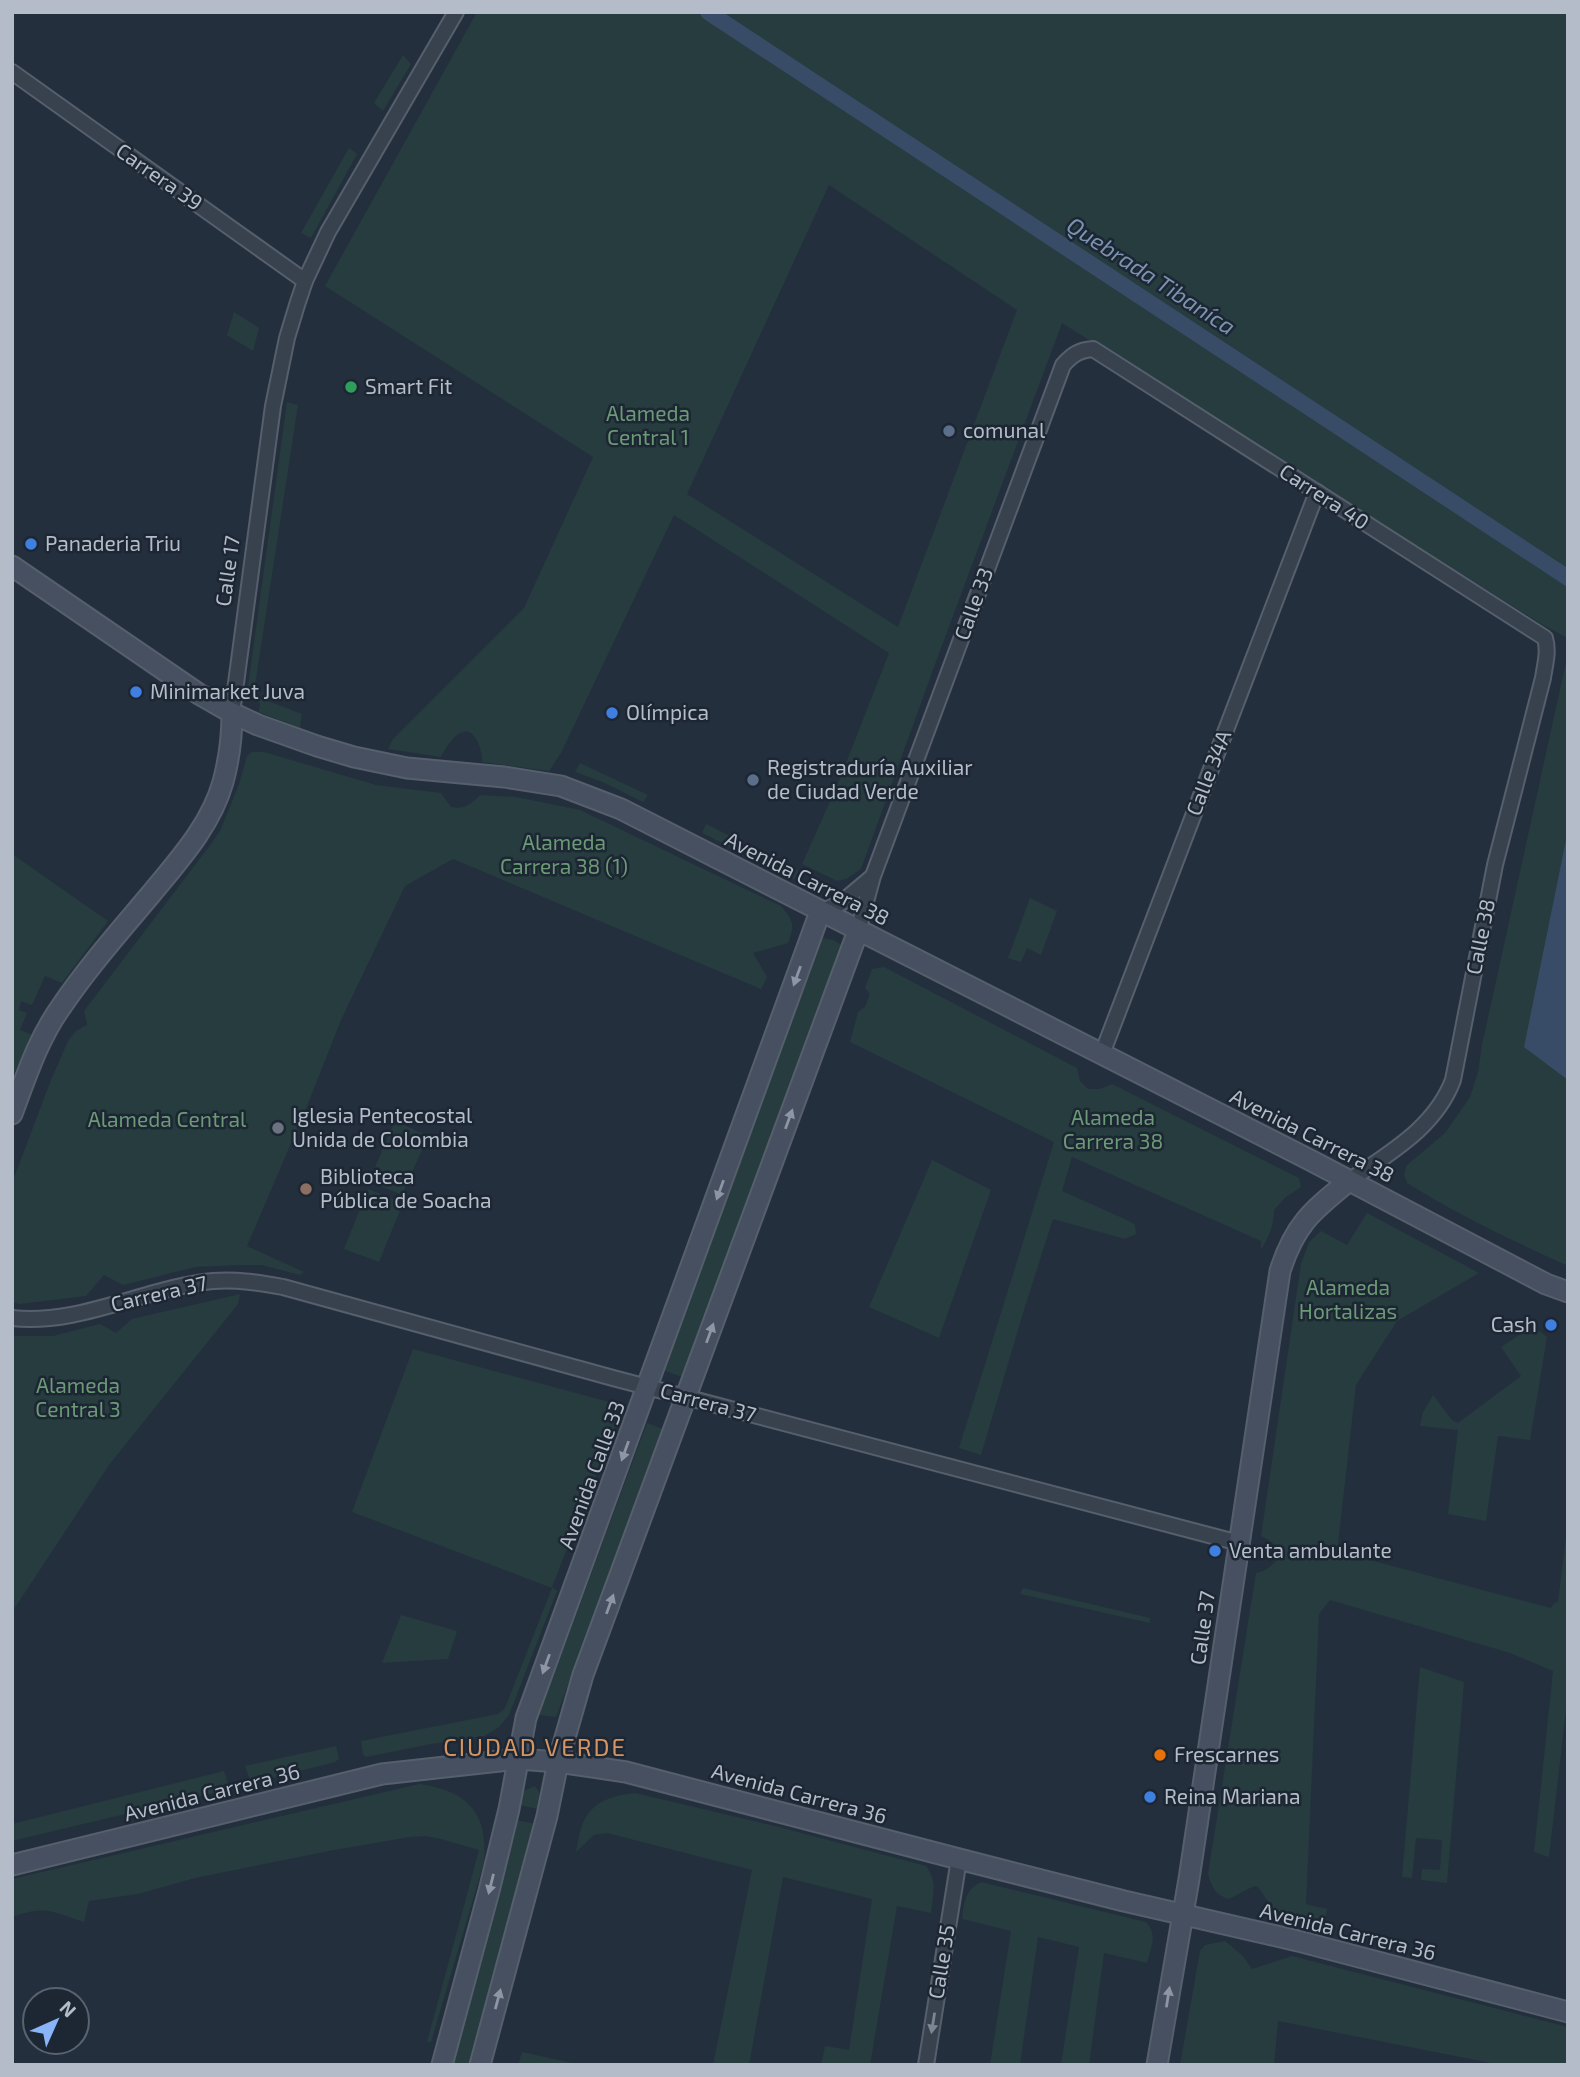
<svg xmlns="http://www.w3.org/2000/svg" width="1580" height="2077" viewBox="0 0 1580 2077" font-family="'Exo 2',sans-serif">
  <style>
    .green { fill: #263c3f; fill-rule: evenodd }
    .water { fill: #394c67 }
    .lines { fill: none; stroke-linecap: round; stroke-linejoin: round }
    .canal { stroke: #394c67; stroke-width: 16 }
    .street-casing { stroke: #565f6c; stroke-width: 18 }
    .secondary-casing { stroke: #565f6c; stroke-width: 23 }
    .street { stroke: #38414e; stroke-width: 14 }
    .secondary { stroke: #465061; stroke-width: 19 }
    .oneway { fill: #8e96a5 }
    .oneway2 { fill: #7c8592 }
    .leisure-dot { fill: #2e9e5b; stroke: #1d2633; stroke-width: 2.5 }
    .service-dot { fill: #5c6f8a; stroke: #1d2633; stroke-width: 2.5 }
    .shop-dot { fill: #3f7fe0; stroke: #1d2633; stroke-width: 2.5 }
    .worship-dot { fill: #6b7280; stroke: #1d2633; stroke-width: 2.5 }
    .education-dot { fill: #8d6e63; stroke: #1d2633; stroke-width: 2.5 }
    .food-dot { fill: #e8710a; stroke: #1d2633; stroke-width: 2.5 }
    .labels { text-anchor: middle; stroke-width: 5; stroke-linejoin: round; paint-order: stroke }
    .street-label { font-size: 21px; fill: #b4bcc9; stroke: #1d2633 }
    .poi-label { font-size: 21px; fill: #b4bcc9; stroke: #1d2633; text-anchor: start }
    .park-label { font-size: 21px; fill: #6b9a76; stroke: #1d2633 }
    .water-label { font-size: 23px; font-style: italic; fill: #7c92b1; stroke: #1d2633 }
    .quarter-label { font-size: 24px; letter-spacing: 2px; fill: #d59563; stroke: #1d2633 }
  </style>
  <rect width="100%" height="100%" fill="#242f3e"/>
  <g class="green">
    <path d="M477 12H1568V638L1541 624 1062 323 934 667 861 869 846 879 837 881 802 864 837 786 889 653 674 515 561 753 549 771 482 762C483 753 476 728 463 732 454 734 445 749 441 757L388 749 393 739 524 608 593 457 325 286ZM829 185 1017 310 898 627 687 494Z"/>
    <polygon points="403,55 411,64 383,111 374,103"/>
    <polygon points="349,148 357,154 311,238 301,233"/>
    <polygon points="234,312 259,328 253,351 227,335"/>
    <polygon points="287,402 298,405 254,692 257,697 302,714 300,728 259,712 260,703 250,695 248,686"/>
    <path d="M1568 653V1266C1513 1241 1458 1215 1407 1183L1404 1174 1407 1165 1445 1133 1470 1097 1478 1072 1482 1045Z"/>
    <path d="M252 752H264L376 785 441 793 451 807C463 810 472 804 480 795L516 797 580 810 781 906C794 922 795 924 788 943L753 953 767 977 761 989 453 859 405 886 341 1020 307 1106 247 1246 304 1272 300 1275 262 1265H239L195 1267 123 1285 104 1275 86 1296 20 1304 12 1302V1183L51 1080 68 1041 76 1031 87 1025 84 1011 211 844 220 831 239 784 247 756Z"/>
    <polygon points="580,763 648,795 643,802 605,783 575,772"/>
    <polygon points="706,824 799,871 795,879 702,833"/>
    <polygon points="12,854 108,921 62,983 45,976 32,1005 21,1001 19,1010 27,1013 20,1030 33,1035 12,1078"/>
    <polygon points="1030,898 1057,911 1041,955 1027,948 1021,962 1008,958"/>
    <polygon points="822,938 833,940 844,946 685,1378 663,1370"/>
    <path d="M884 967 1077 1068 1080 1081 1088 1089H1100L1112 1084 1299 1178 1301 1187 1286 1197 1274 1210C1274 1226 1269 1236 1261 1250V1241L1072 1157 1062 1191 1129 1221 1135 1225 1136 1234 1125 1239 1053 1219 1023 1313 981 1455 959 1448 1054 1142 850 1042 858 1012 865 1007 870 994 865 988 872 969Z"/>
    <polygon points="395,1121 428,1136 402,1195 369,1181"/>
    <polygon points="932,1160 991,1190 939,1338 869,1307"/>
    <polygon points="368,1189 403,1203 379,1262 344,1249"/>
    <path d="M1367 1213 1479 1273 1397 1321 1356 1385 1338 1544 1341 1549 1347 1554 1551 1608 1554 1603 1558 1602 1568 1521V1692L1549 1857 1534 1852 1553 1671 1510 1653 1330 1600 1319 1614 1306 1904 1327 1909 1325 1922 1274 1910 1258 1887 1254 1886 1229 1899C1216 1896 1211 1886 1208 1874L1256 1573C1280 1567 1287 1547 1261 1536L1301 1264 1309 1242 1321 1231 1347 1245Z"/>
    <polygon points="240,1294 238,1304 109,1465 12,1612 12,1336 53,1336 100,1324 116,1333 132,1319"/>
    <polygon points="1533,1326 1547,1337 1530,1440 1498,1436 1486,1521 1448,1514 1458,1430 1420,1426 1423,1412 1433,1395 1452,1420 1458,1423 1521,1376 1501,1347"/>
    <polygon points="413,1349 613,1403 619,1417 552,1587 557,1591 509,1715 499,1727 484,1736 431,1744 366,1757 363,1755 361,1741 498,1714 505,1708 552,1588 352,1512"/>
    <polygon points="647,1423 663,1429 556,1717 539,1715"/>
    <polygon points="1023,1588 1150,1618 1150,1623 1020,1594"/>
    <polygon points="401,1615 457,1631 448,1659 382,1663"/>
    <polygon points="1420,1667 1464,1682 1447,1883 1421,1880 1422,1869 1440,1870 1442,1840 1416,1838 1412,1878 1402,1877"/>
    <polygon points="336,1746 339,1759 335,1762 251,1783 245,1766"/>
    <polygon points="224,1771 230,1789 12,1841 12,1824"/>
    <path d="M419 1784C468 1791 488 1812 484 1862L431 2042H427L479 1850 441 1839 426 1836 410 1837 334 1850 195 1878 138 1894 89 1901 84 1922C51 1911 46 1905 12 1917V1879Z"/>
    <path d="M534 1786C542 1792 540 1800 539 1809L519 1805 522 1792Z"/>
    <path d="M635 1793 779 1827 926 1866C938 1883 933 1894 931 1913L897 1906 870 2065H821L825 2046 849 2050 872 1899 783 1877 749 2065H713L752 1870 607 1833 594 1835 576 1852C578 1843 579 1832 583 1823 592 1801 614 1795 635 1793Z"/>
    <polygon points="516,1820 536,1824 471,2065 451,2065"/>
    <path d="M981 1882 1146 1922C1158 1936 1151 1946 1147 1963L1104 1953 1089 2065H1061L1079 1947 1038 1937 1020 2065H990L1011 1931 962 1919C964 1902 965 1890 981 1882Z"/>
    <polygon points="1225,1941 1243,1956 1252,1969 1292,1956 1568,2027 1568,2065 1501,2065 1278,2021 1274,2065 1180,2065 1200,1951 1205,1945"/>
    <polygon points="522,2052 581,2065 518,2065"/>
  </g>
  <polygon class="water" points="1568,830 1568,1080 1524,1047"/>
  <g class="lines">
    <polyline class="canal" points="708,12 1568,578"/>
    <g class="street-casing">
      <g id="street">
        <polyline points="12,72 305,281"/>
        <polyline points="232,713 273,406 287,338 297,305 305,281 328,232 456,12"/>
        <polyline points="820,912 841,903 872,877"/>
        <path d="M858 931 873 876 1063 365C1072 355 1079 350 1093 349L1545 638C1549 652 1545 664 1543 678L1495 865 1453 1080C1435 1128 1389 1153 1349 1181"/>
        <polyline points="1102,1054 1317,492"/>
        <path d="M12 1318C78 1326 148 1287 213 1281 237 1279 260 1283 283 1287L613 1378 1239 1543"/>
        <polyline points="926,2065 959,1859"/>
      </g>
    </g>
    <g class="secondary-casing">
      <g id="secondary">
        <polyline points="12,566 199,694 232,713 258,725 317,746 354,757 407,768 504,777 561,786 621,809 1310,1160 1546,1284 1568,1292"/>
        <path d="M12 1114C26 1077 38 1039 61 1007 88 967 120 931 151 894 179 860 211 825 223 782 229 760 232 736 232 713"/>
        <polyline points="12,1865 382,1774 518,1759 558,1762 626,1772 959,1859 1124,1901 1298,1941 1568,2012"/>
        <polyline points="442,2065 489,1891 509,1809 526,1718 820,912"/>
        <polyline points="480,2065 547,1816 558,1762 583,1675 858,931"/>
        <path d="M1157 2065 1189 1879 1280 1271C1295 1224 1312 1211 1349 1181"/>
      </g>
    </g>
    <use href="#street" class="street"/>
    <use href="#secondary" class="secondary"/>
  </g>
  <defs><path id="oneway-solid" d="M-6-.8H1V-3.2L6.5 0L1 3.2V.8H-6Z" transform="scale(1.75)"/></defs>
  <g class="oneway">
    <use href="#oneway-solid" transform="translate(797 976) rotate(110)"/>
    <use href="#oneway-solid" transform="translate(789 1119) rotate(-70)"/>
    <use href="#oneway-solid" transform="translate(720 1190) rotate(110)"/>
    <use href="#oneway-solid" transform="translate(710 1333) rotate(-70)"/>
    <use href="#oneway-solid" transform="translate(625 1451) rotate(110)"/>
    <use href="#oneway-solid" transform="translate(610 1604) rotate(-70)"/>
    <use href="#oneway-solid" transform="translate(546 1664) rotate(110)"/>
    <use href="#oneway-solid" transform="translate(491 1884) rotate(104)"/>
    <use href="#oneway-solid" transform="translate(1168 1997) rotate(-81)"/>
    <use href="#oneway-solid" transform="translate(498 1999) rotate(-75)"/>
  </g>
  <use class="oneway2" href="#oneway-solid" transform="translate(933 2023) rotate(99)"/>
  <circle class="leisure-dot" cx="351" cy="387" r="7"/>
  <g class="service-dot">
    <circle cx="949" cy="431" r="7"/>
    <circle cx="753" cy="780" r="7"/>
  </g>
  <g class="shop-dot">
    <circle cx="31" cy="544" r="7"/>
    <circle cx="136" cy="692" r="7"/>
    <circle cx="612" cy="713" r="7"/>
    <circle cx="1551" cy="1325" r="7"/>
    <circle cx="1215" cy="1551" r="7"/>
    <circle cx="1150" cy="1797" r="7"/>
  </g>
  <circle class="worship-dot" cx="278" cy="1128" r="7"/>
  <circle class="education-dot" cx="306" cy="1189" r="7"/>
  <circle class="food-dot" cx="1160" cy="1755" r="7"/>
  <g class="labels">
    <g class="street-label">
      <text transform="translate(159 177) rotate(35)" y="7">Carrera 39</text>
      <text transform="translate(1324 497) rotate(33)" y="7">Carrera 40</text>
      <text transform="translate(228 571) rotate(-82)" y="7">Calle 17</text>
      <text transform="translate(974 604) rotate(-70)" y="7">Calle 33</text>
      <text transform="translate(1209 773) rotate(-69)" y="7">Calle 34A</text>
      <text transform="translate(807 879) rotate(27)" y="7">Avenida Carrera 38</text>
      <text transform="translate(1481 937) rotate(-79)" y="7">Calle 38</text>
      <text transform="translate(1312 1136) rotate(27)" y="7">Avenida Carrera 38</text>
      <text transform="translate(159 1294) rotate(-13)" y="7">Carrera 37</text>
      <text transform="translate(708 1403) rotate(15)" y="7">Carrera 37</text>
      <text transform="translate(592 1475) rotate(-70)" y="7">Avenida Calle 33</text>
      <text transform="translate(1203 1628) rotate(-82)" y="7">Calle 37</text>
      <text transform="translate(212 1793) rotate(-14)" y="7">Avenida Carrera 36</text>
      <text transform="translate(799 1794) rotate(15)" y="7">Avenida Carrera 36</text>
      <text transform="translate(1348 1932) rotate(14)" y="7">Avenida Carrera 36</text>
      <text transform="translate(942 1962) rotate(-81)" y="7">Calle 35</text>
    </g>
    <g class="poi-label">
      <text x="365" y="394">Smart Fit</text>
      <text x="963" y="438">comunal</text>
      <text x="45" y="551">Panaderia Triu</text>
      <text x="150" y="699">Minimarket Juva</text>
      <text x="626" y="720">Olímpica</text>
      <text x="767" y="775">Registraduría Auxiliar<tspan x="767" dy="24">de Ciudad Verde</tspan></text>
      <text x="292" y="1123">Iglesia Pentecostal<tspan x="292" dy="24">Unida de Colombia</tspan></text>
      <text x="320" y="1184">Biblioteca<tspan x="320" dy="24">Pública de Soacha</tspan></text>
      <text x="1537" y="1332" text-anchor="end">Cash</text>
      <text x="1229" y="1558">Venta ambulante</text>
      <text x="1174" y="1762">Frescarnes</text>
      <text x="1164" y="1804">Reina Mariana</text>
    </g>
    <g class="park-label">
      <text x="648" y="421">Alameda<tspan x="648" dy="24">Central 1</tspan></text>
      <text x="564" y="850">Alameda<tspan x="564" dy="24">Carrera 38 (1)</tspan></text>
      <text x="1113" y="1125">Alameda<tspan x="1113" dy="24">Carrera 38</tspan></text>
      <text x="167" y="1127">Alameda Central</text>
      <text x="1348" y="1295">Alameda<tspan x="1348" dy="24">Hortalizas</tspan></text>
      <text x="78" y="1393">Alameda<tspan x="78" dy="24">Central 3</tspan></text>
    </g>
    <g class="water-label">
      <text transform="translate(1151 276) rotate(33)" y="8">Quebrada Tibaníca</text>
    </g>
    <g class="quarter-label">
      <text x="535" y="1756">CIUDAD VERDE</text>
    </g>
  </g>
  <rect width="1580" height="2077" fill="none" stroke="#b4bcc9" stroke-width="28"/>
  <g transform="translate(56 2021) rotate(45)"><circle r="33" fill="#1d2633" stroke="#59626f" stroke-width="2"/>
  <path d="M0-5L12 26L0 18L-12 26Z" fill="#8ab4f8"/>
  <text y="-10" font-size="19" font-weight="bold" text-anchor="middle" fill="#b4bcc9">N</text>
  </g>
</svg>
